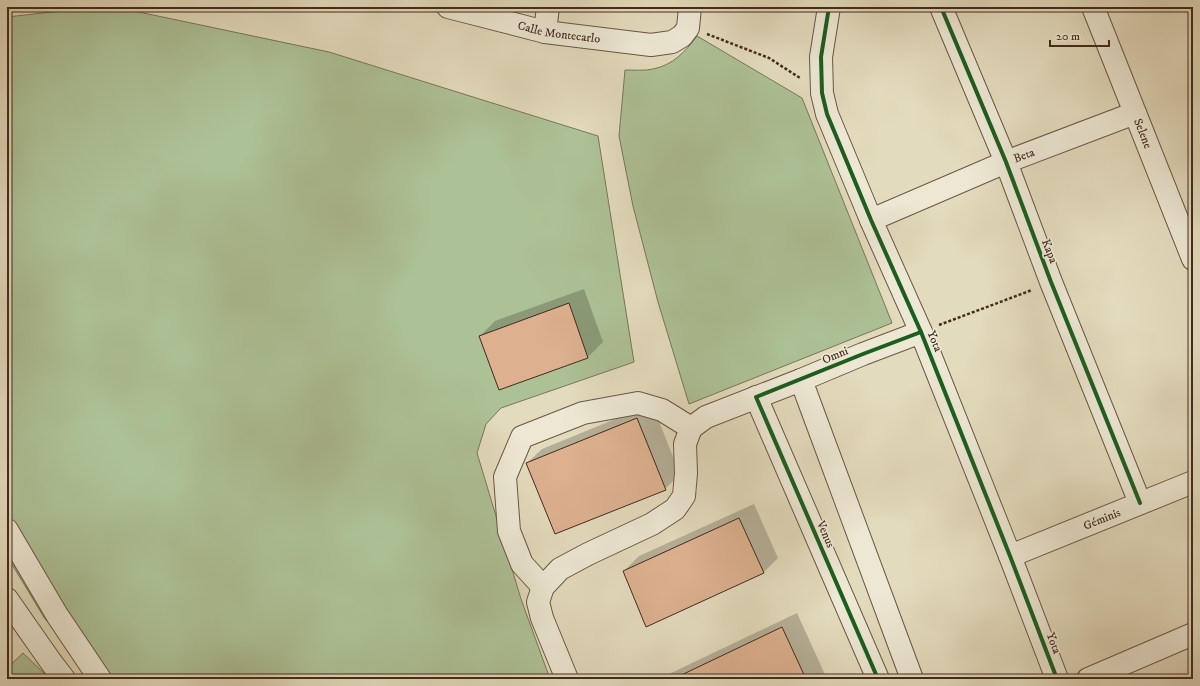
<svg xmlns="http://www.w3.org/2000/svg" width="1200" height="686" viewBox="0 0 1200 686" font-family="'IM FELL DW Pica',serif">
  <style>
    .green { fill: #adc196; stroke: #787659 }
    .shadow { fill: #0003 }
    .building { fill: #ddb190; stroke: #422b1c }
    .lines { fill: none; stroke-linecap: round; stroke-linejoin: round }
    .minor-casing { stroke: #6a5744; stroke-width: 24 }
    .path { stroke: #422b1c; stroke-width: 2.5; stroke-dasharray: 3 2; stroke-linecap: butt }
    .minor { stroke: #ede8d4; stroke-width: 22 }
    .cycleway-casing { stroke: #ede8d4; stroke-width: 6 }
    .cycleway { stroke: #1b5e20; stroke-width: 4 }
    .labels { text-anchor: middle; stroke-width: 3.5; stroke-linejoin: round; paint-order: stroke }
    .street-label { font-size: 12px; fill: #422b1c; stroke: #ede8d4 }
  </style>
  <rect width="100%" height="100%" fill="#e3dbbd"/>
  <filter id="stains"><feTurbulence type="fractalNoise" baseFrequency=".005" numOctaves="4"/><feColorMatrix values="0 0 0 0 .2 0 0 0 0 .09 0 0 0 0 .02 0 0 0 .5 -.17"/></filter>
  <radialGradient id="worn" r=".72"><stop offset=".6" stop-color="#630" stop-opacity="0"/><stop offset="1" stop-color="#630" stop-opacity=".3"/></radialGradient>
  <g class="green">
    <polygon points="97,7 115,7 329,52 598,136 634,362 501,408 486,424 477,453 521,599 550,679 103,679 45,619 7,556 7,17"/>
    <path d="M697 36 802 98 892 323 689 404 658 302 633 206 619 136 625 70C634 70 645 71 653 69 673 65 685 52 697 36Z"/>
    <polygon points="23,653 50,679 7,679 7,668"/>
  </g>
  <g class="shadow">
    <polygon points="584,289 603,342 588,357 500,389 480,336 495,321"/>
    <polygon points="652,404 680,474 665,489 527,463 542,449"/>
    <polygon points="754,504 778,558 764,572 624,571 639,556"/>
    <polygon points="797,613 827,679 665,679 671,673"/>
  </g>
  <g class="building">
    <polygon points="569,303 588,358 499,390 479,336"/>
    <polygon points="637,418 666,490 555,534 526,463"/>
    <polygon points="739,518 764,573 646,627 623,571"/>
    <polygon points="782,627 806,679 673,679"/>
  </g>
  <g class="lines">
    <g class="minor-casing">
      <g id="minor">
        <path id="s1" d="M448 7 545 32 651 45 672 42 682 36 688 28 690 7"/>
        <polyline points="829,7 821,57 822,93 827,114 871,220 921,332 1010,556 1057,679"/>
        <polyline points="941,7 1006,162 1051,282 1140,503"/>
        <path id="s2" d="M1093 7 1193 259"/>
        <polyline points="545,32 548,7"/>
        <path id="s3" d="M871 220 1006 162 1135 113"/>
        <polyline points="801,380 912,679"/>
        <polyline points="756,397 878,679"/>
        <polyline points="7,530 57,615 100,679"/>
        <path id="s4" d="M1010 556 1193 482"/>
        <polyline points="543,587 522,564 509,531 505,477 522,437 583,413 638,403 662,410 691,428"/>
        <polyline points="7,599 51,662 64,679"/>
        <polyline points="567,679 542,618 538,602 543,587 560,569 588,554 652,524 675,509 684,496 686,473 685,444 691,428 706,417 801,380 863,354 921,332"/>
        <polyline points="1088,679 1193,634"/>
      </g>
    </g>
    <g class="path">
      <polyline points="707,34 769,58 800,78"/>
      <polyline points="939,325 1032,290"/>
    </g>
    <use href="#minor" class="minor"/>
    <g class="cycleway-casing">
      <g id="cycleway">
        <polyline points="829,7 821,57 822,93 827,114 871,220 921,332 1010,556 1057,679"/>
        <polyline points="941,7 1006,162 1051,282 1140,503"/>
        <polyline points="878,679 756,397 863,354 921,332"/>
      </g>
    </g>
    <use href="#cycleway" class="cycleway"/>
  </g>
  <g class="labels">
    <g class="street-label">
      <text dy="4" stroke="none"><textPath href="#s1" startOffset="114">Calle Montecarlo</textPath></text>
      <text dy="4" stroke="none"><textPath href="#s2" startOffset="136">Selene</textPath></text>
      <text dy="4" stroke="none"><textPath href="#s3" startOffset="166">Beta</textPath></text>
      <text transform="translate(1050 251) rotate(69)" y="4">Kapa</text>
      <text transform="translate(935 341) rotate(68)" y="4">Yota</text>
      <text transform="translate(835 355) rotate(-23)" y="4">Omni</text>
      <text dy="4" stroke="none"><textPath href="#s4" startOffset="99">Géminis</textPath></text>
      <text transform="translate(826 534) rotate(67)" y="4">Venus</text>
      <text transform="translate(1054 643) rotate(69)" y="4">Yota</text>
    </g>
  </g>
  <rect width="1200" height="686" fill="none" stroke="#e3dbbd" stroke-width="24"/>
  <rect x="8" y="8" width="1184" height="670" fill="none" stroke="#422b1c" stroke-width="2"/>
  <rect x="12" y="12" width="1176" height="662" fill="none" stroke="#422b1c"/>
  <path d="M1050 40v6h59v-6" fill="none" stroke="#422b1c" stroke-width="2"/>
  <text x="1056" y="40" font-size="12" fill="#422b1c" stroke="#ede8d4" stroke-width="3" paint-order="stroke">20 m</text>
  <rect width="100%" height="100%" filter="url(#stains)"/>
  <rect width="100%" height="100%" fill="url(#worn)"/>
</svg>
